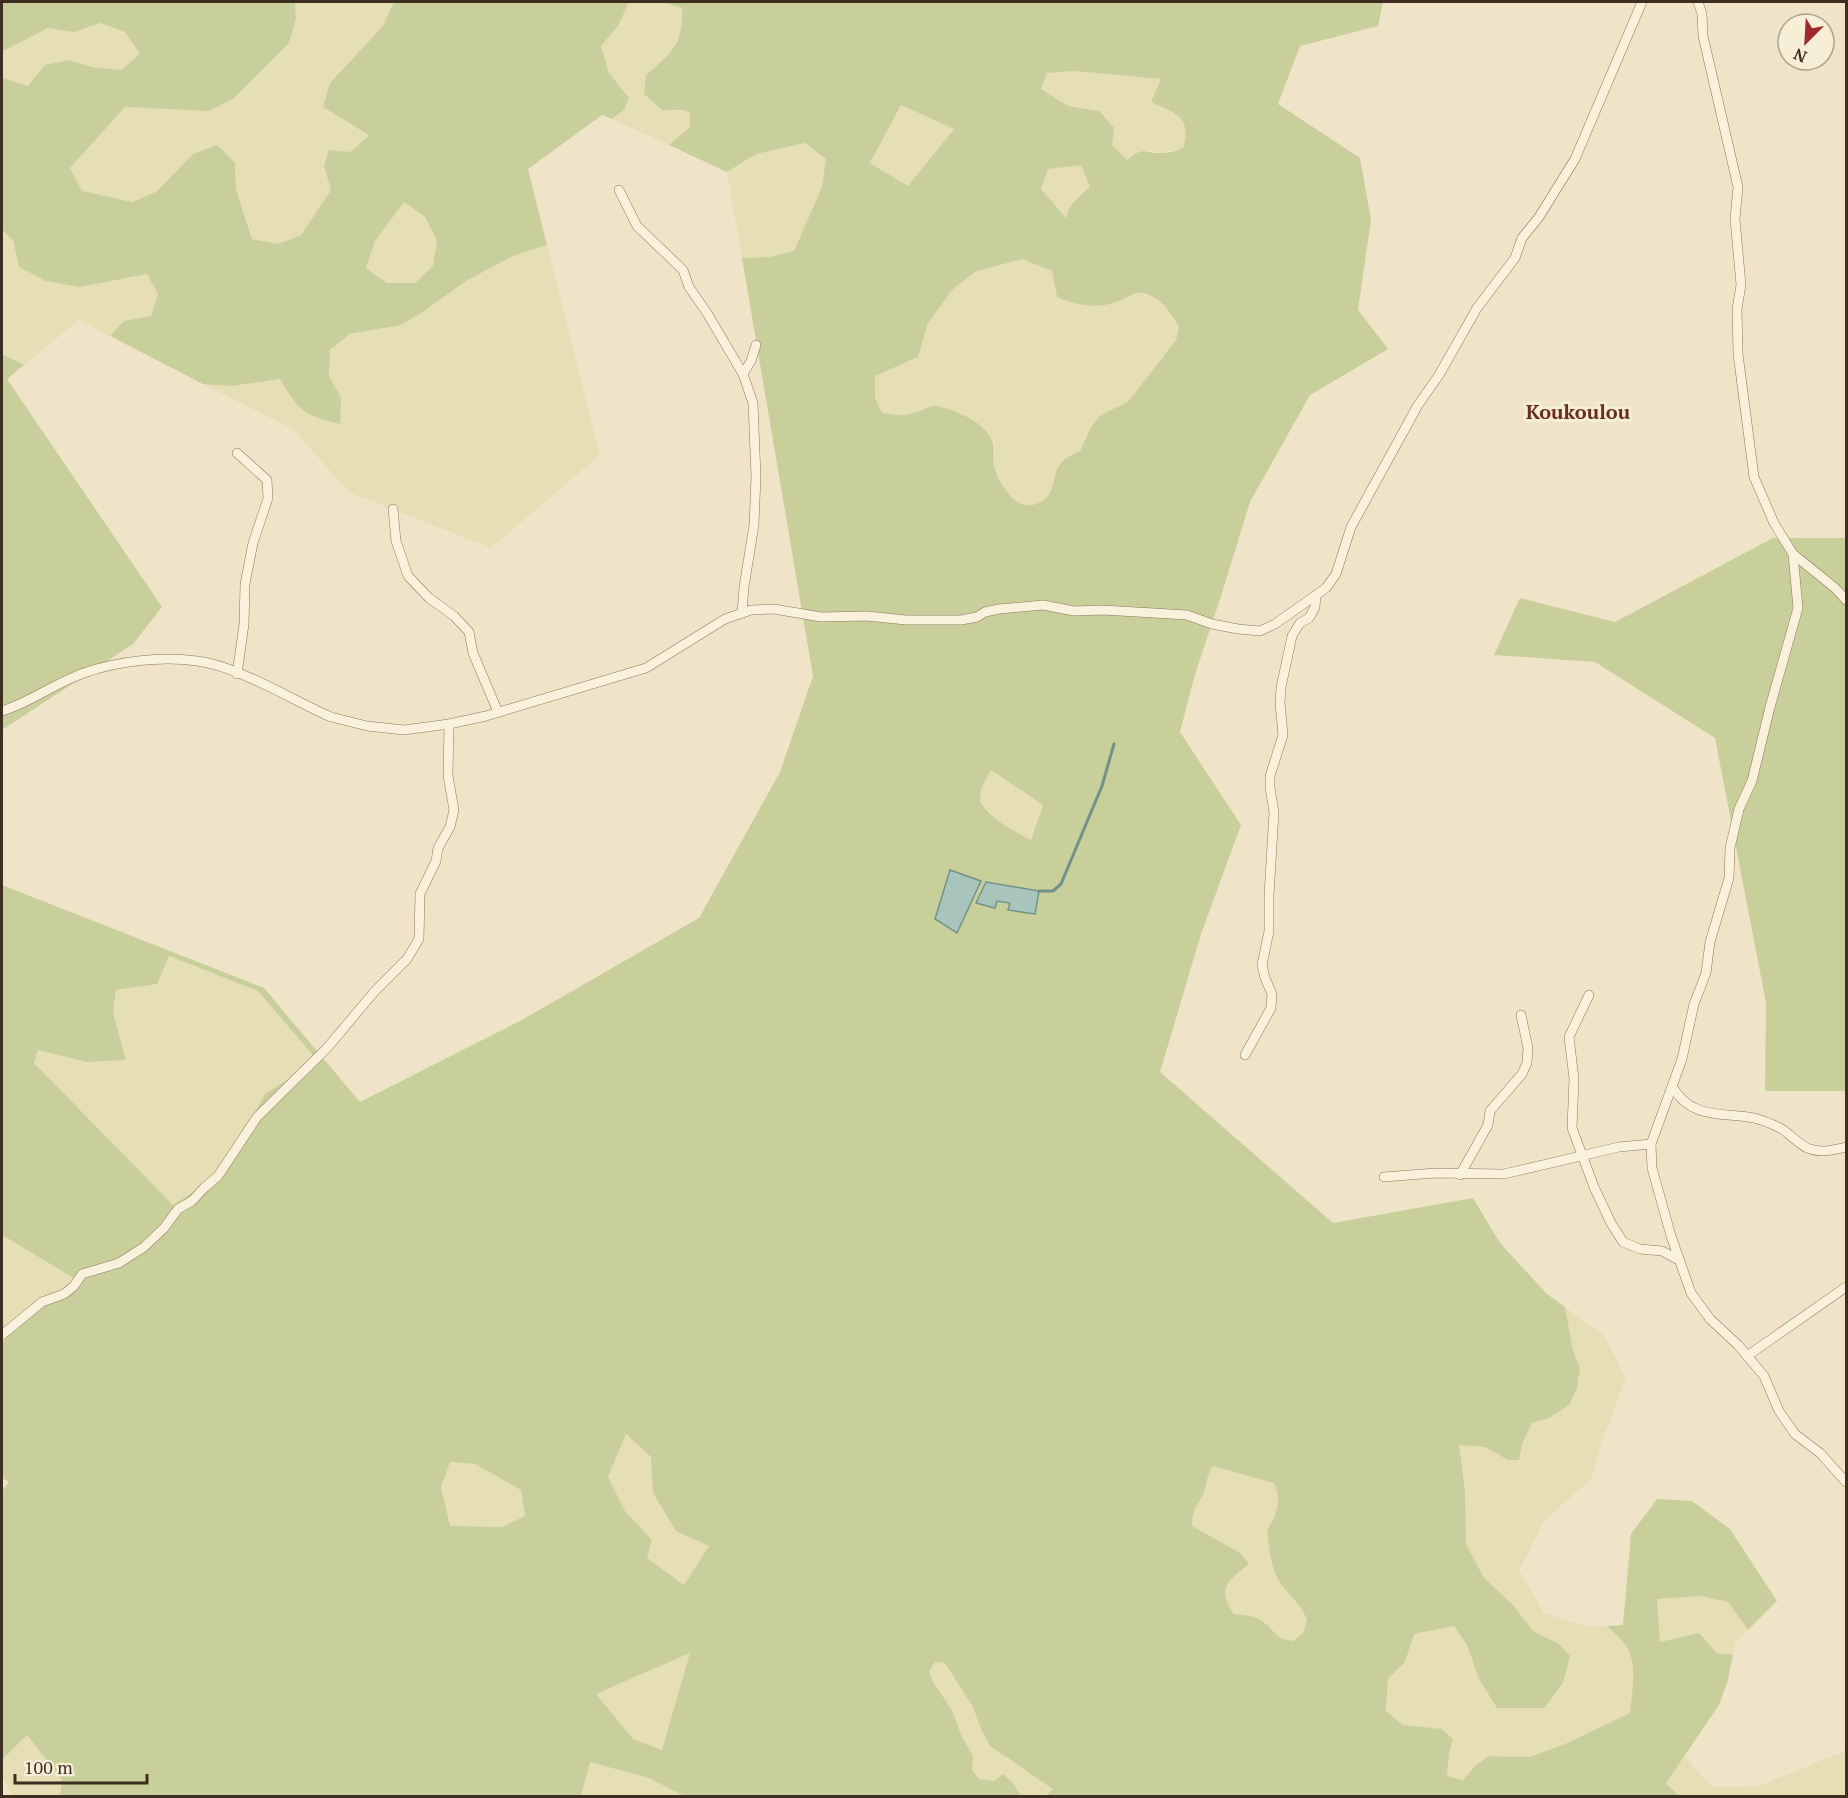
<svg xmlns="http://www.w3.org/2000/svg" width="1848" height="1798" viewBox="0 0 1848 1798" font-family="'PT Serif',serif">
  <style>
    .farmland { fill: #e6deb5 }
    .green { fill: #c9cf9b; fill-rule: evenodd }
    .water { fill: #a9c4bc; stroke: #6f938a; stroke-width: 1.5 }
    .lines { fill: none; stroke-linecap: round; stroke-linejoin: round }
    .stream { stroke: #6f938a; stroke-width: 3 }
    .minor-casing { stroke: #8d765c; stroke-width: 10 }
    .minor { stroke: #faf1dc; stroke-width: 9 }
    .labels { text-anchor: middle; stroke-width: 6; stroke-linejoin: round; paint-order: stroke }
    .quarter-label { font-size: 20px; font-weight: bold; fill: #6b2e1e; stroke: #f7eed8 }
  </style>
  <rect width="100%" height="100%" fill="#f0e4c8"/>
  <g class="farmland">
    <polygon points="295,2 394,2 383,26 330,83 323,107 369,135 351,152 324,166 331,190 301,235 278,244 253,239 236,189 235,163 193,154 156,192 132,202 81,191 70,168 125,107 209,111 296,19"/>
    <polygon points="628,2 661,2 682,8 683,26 670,55 646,75 662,110 690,111 690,127 669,145 612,119 624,110 629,98 609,73 601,46 618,26"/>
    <polygon points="100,23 125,32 140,54 121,70 92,67 69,60 29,86 3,78 3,51 48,28 75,32"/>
    <polygon points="1075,71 1162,79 1176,112 1185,123 1186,136 1183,148 1163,153 1150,150 1127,160 1111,145 1099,111 1068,106 1041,89 1047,73"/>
    <polygon points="901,105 954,129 908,186 870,163"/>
    <polygon points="805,143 827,159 822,187 794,251 770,257 742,258 727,172 756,154"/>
    <polygon points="1082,164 1091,188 1079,195 1066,218 1041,189 1048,169"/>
    <polygon points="404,201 425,217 437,241 433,266 415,283 387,283 366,268 375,241"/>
    <polygon points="2,230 13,240 19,267 121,278 147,274 158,294 151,316 124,321 110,336 79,320 24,365 8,358 2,354"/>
    <polygon points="547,245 600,455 491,548 349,492 293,429 203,384 231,386 281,379 294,403 341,398 329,376 330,351 350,334 401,325 423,312 466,281 513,256"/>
    <polygon points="1022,259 1052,271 1057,297 1114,303 1138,293 1151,296 1173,315 1179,327 1176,340 1135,393 1127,402 1101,416 1091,427 1080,451 1068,456 1059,465 1052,491 1044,501 1032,506 1019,504 1004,488 994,466 995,443 935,406 908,415 882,414 875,398 875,376 918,357 928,323 953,289 975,272"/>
    <polygon points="991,770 1043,804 1031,840 1001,824 980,802 981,789"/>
    <polygon points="169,956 258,991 317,1060 223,1173 173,1205 34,1063 38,1050 87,1062 126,1060 113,1012 116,990 157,984"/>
    <polygon points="2,1235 83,1283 38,1304 2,1343"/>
    <polygon points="1565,1307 1603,1335 1626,1378 1604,1435 1591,1479 1545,1520 1519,1570 1544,1613 1586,1626 1607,1626 1626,1646 1631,1657 1633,1684 1630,1713 1565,1744 1530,1757 1489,1756 1475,1766 1463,1780 1446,1776 1449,1753 1453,1739 1442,1729 1403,1725 1386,1711 1388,1679 1405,1662 1414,1634 1454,1626 1467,1645 1479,1679 1497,1708 1518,1708 1558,1643 1534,1632 1513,1605 1484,1578 1466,1544 1465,1490 1459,1445 1485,1447 1508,1460 1522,1444 1532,1423 1549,1418 1580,1368 1573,1350"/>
    <polygon points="626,1434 651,1457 653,1493 709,1546 684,1585 647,1558 651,1540 625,1511 608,1477"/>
    <polygon points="450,1462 475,1464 521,1490 525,1516 502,1527 449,1526 441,1487"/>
    <polygon points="1212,1466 1274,1482 1280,1494 1274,1519 1267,1530 1271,1556 1277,1578 1302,1608 1307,1620 1303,1633 1293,1641 1280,1639 1261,1620 1248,1615 1234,1614 1226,1604 1224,1591 1230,1580 1249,1564 1191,1526 1192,1513 1205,1489 1206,1477"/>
    <polygon points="1701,1596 1729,1602 1748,1630 1735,1643 1733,1654 1718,1654 1699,1633 1660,1642 1657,1599"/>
    <polygon points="691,1653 662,1750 633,1739 596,1694"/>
    <polygon points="935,1662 945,1663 973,1707 981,1729 1006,1758 1044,1781 1054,1790 1046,1796 1021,1796 1013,1783 979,1779 972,1770 973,1756 961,1735 952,1710 933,1682 929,1671"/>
    <polygon points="27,1735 62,1780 60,1796 12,1796 2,1776 2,1760"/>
    <polygon points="1845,1751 1846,1796 1679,1796 1666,1783 1684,1756 1712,1787 1759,1786"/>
    <polygon points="590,1762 649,1778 684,1796 581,1796"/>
  </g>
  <g class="green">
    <path d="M2 2H295L296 19 289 43 233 99 209 111 125 107 70 168 82 191 132 202 156 192 193 154 217 145 235 163 236 189 252 239 278 244 301 235 331 190 324 166 329 150 351 152 369 135 323 107 330 83 383 26 394 2H629L618 26 601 46 609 73 629 98 624 110 612 119 602 115 528 169 547 245 513 256 466 281 423 312 401 325 350 334 330 350 329 376 341 398 340 424C303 415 299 411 280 379L231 386 203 384 110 336 124 321 151 316 158 294 147 274 79 287 46 281 19 267 13 240 2 230ZM100 23 125 32 140 54 121 70 92 67 69 60 45 65 28 86 3 78V51L48 28 75 32ZM404 202 425 217 437 241 433 266 415 283H387L366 268 375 241Z"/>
    <path d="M661 2H1383L1378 26 1300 46 1278 104 1360 158 1371 220 1358 310 1388 349 1310 395 1250 502 1222 593 1195 674 1180 732 1241 825 1201 934 1160 1072 1333 1223 1473 1198 1500 1243 1547 1294 1565 1307 1573 1350 1580 1368 1577 1388 1569 1405 1549 1418 1532 1423 1522 1444 1519 1460H1508L1485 1447 1459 1445 1465 1490 1466 1544 1484 1578 1513 1605 1534 1632 1558 1643 1570 1656 1563 1683 1544 1708H1497L1479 1679 1467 1645 1454 1626 1414 1634 1405 1662 1388 1679 1386 1711 1403 1725 1442 1729 1453 1739 1449 1753 1447 1776 1463 1780 1475 1766 1489 1756 1530 1757 1565 1744 1630 1713C1632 1693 1637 1665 1627 1647 1622 1639 1613 1632 1607 1626L1623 1625 1631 1534 1657 1499 1692 1501 1730 1529 1777 1601 1748 1630 1728 1602 1701 1596 1657 1599 1660 1642 1699 1633 1718 1654H1733L1728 1680 1719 1705 1666 1783 1679 1796H1046L1053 1789 990 1746 981 1729 973 1707 945 1663 935 1662 929 1671 933 1682 952 1710 961 1735 973 1756 972 1770 979 1779 994 1781 1003 1774 1013 1783 1021 1796H684L649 1778 590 1762 581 1796H60L62 1780 27 1735 2 1760V1491L9 1482 2 1478V1343L38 1304 82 1283 2 1235V885L264 988 360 1102 520 1021 699 918 780 772 813 676 742 258 770 257 794 251 822 187 826 159 805 143 756 154 727 172 669 145 690 127V112L683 110H662L644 94 646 75C671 54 684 43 682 8ZM1075 71 1161 79 1151 102C1176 113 1192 117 1183 148 1177 150 1170 153 1163 153 1145 154 1145 145 1127 160L1112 145 1114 128 1099 111 1068 106 1041 89 1047 73ZM901 105 954 129 908 186 870 163ZM1081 165 1090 187C1078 197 1070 203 1066 218L1041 189 1048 169ZM1022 259 1052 271 1057 297C1074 305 1098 309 1116 302 1123 300 1131 294 1138 293 1155 291 1173 314 1179 327L1176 340 1135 393 1127 402 1101 415 1091 427 1080 451C1073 454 1066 457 1061 463 1049 478 1059 495 1036 504 1016 512 1000 484 995 469 990 453 1000 447 985 430 976 419 950 408 936 406 928 406 918 413 910 414 901 416 890 414 882 413L875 398V376L918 357 928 323 953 289 975 272ZM991 770 1043 805 1031 840C1010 829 994 821 980 802L981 789ZM986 883 1034 914 1008 909 1010 903 996 901 995 908ZM169 956 258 991 317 1060 265 1094 223 1173 173 1205 34 1063 38 1050 87 1062 126 1060 113 1012 116 990 157 984ZM626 1434 651 1457 653 1493 676 1531 709 1546 684 1585 647 1558 652 1540 625 1511 608 1477ZM450 1462 475 1464 521 1490 525 1516 502 1527 450 1526 441 1487ZM1213 1466 1274 1483C1282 1499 1277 1515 1267 1530 1269 1545 1270 1564 1277 1577 1285 1593 1300 1601 1307 1620L1303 1633 1293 1641C1273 1638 1276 1631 1262 1621 1254 1615 1243 1615 1234 1614 1216 1588 1228 1581 1249 1564L1240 1553 1192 1526C1192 1506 1200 1505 1205 1489 1207 1480 1207 1475 1213 1466ZM690 1653 662 1750 633 1739 596 1694Z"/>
    <polygon points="2,354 24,365 7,379 162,607 133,644 2,730"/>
    <polygon points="1773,538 1846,538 1846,1091 1765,1091 1766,1003 1715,738 1595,662 1494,655 1520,598 1615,622"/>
  </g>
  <g class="water">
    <polygon points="950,870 981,881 957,933 935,919"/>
    <polygon points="986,882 1039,891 1035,914 1008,910 1010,903 997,901 995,908 976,903"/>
  </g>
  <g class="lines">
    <polyline class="stream" points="1039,891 1053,891 1061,884 1102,786 1114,744"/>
    <g class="minor-casing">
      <g id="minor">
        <polyline points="1698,2 1702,14 1703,36 1738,187 1735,219 1741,285 1737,309 1738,354 1754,477 1774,523 1793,554 1835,588 1846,600"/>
        <polyline points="619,190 637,226 683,270 689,287 707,313 743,374 753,403 756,477 754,525 744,587 742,613"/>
        <polyline points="743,374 751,361 756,345"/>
        <polyline points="393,509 396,541 408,576 429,598 454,616 469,632 473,653 498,712"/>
        <polyline points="1793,554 1798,608 1770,707 1752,781 1739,809 1730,848 1729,878 1710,942 1706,973 1694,1004 1682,1059 1651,1144 1652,1168 1671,1236 1691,1293 1710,1319 1738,1345 1764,1376 1779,1411 1795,1434 1820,1453 1846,1482"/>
        <polyline points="237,674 244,624 245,584 253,543 268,498 267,480 237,453"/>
        <path d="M2 711C31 702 55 683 84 673 118 661 161 656 197 661 238 666 292 700 331 717L367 726 404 730 449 724 486 716 646 668 725 619 751 610 774 609 821 617 867 616 906 620H961L977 617 985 612 999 609 1043 605 1074 611 1103 610 1187 615 1212 624 1238 629 1260 631 1275 624 1326 588 1336 574 1351 527 1418 405 1439 375 1477 308 1515 258 1522 238 1539 217 1575 159 1642 2"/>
        <polyline points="1589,995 1569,1037 1574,1079 1572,1128 1594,1187 1611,1223 1623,1242 1640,1249 1662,1251 1679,1260"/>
        <polyline points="1245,1055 1271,1008 1272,994 1265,978 1262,965 1269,931 1269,895 1274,812 1270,788 1270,776 1283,735 1280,703 1281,687 1292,636 1300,623 1309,618 1315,607 1316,595"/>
        <path d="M1672 1086C1691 1120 1722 1112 1754 1118 1762 1120 1772 1124 1780 1128 1790 1133 1799 1146 1810 1149 1822 1153 1834 1150 1846 1147"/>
        <polyline points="1460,1175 1488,1125 1490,1111 1522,1074 1527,1063 1528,1048 1521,1015"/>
        <polyline points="1384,1177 1435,1173 1504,1174 1619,1147 1651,1144"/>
        <polyline points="2,1335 42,1302 64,1294 74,1286 82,1274 119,1263 144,1247 164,1228 178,1209 192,1201 204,1188 218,1176 257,1117 327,1048 375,991 407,959 419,939 420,894 436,861 438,848 450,827 454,810 448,776 449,724"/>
        <polyline points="1747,1356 1846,1287"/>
      </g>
    </g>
    <use href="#minor" class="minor"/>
  </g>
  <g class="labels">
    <g class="quarter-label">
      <text x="1578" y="419">Koukoulou</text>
    </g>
  </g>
  <rect width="1848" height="1798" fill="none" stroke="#3d2e20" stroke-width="6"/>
  <g transform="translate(1806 42) rotate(204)"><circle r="28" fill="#f7eed8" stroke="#ada18e" stroke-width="1.5"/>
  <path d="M0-4.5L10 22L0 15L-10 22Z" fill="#9e2a2b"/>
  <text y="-9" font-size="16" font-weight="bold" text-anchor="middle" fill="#3d2e20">N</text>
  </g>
  <path d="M15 1774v9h132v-9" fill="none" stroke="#3d2e20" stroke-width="3"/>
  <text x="24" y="1774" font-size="18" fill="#3d2e20" stroke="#f7eed8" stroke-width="4.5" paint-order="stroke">100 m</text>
</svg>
